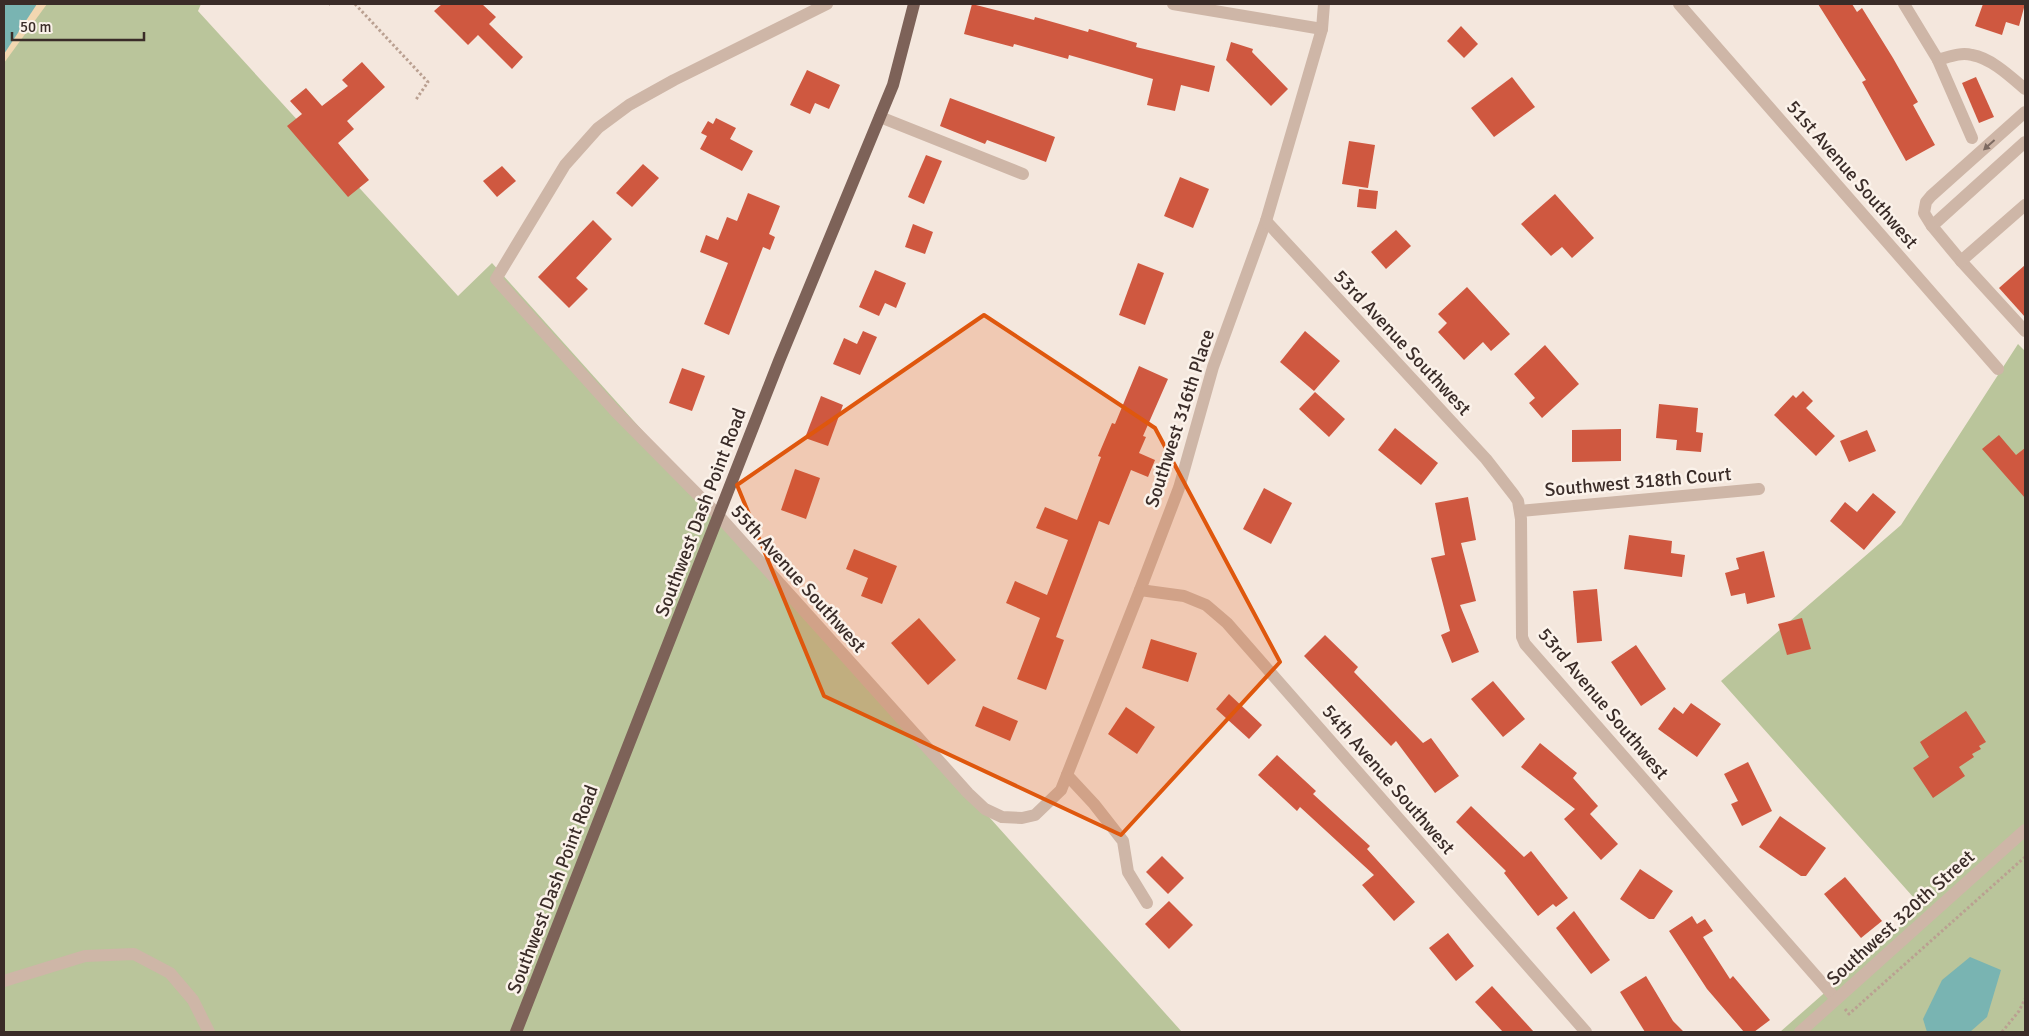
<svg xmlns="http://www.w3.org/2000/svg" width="2029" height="1036" viewBox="0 0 2029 1036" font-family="Signika,sans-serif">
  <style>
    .green { fill: #bac59b }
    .sand { fill: #f2d7b1 }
    .water { fill: #79b4b2 }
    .building { fill: #cf5840 }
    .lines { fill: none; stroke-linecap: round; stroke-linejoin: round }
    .path { stroke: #baa091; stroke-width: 3; stroke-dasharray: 2.5 2.5; stroke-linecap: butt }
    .minor { stroke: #ceb6a7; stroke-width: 12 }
    .major { stroke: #7d6258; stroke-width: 12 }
    .oneway { fill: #7d6a61 }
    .marked { fill: #df570d; fill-opacity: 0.2; stroke: #df570d; stroke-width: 4; stroke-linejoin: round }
    .labels { text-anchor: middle; stroke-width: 5; stroke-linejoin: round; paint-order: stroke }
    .street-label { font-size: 19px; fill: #3a2c28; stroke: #fbf2ea }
  </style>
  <rect width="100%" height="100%" fill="#f4e7dd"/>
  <g class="green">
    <polygon points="45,4 201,4 198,11 458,296 492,263 1182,1032 4,1032 4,62"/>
    <polygon points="2018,344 2025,351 2025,1032 1780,1032 1922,907 1721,681 1901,525"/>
  </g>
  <polygon class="sand" points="4,4 47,4 4,63"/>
  <g class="water">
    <polygon points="4,4 37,4 4,54"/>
    <polygon points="1970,957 2001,970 1987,1017 1970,1032 1927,1032 1923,1019 1942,980"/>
  </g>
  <g class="building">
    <polygon points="442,4 482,4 496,17 489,24 523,57 512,69 478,35 468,45 434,11"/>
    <polygon points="972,4 1034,20 1035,17 1088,32 1089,29 1137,43 1136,47 1215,66 1209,92 1181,85 1175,111 1147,105 1153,79 1069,55 1068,59 1014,44 1013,47 964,34"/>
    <polygon points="1818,4 1852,4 1857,12 1862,8 1893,58 1918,102 1913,105 1935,145 1906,161 1862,82 1866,80"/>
    <polygon points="1983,4 2025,4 2019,26 2006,22 2002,35 1975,26"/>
    <polygon points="1461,26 1478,44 1464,58 1447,41"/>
    <polygon points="1231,42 1253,49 1252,52 1288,89 1271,106 1226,60"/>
    <polygon points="362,62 385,87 347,121 354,129 338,143 369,180 348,197 287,126 302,114 290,101 306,88 322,106 348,86 342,80"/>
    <polygon points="807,70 840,85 829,109 815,103 810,114 790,105"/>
    <polygon points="1512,77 1535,107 1494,137 1471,108"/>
    <polygon points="1976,77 1994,117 1979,123 1962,83"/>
    <polygon points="950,98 1055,137 1046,162 987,140 985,144 940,126"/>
    <polygon points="716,118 736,128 730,139 753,151 742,171 700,149 707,136 701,133 708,121 713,124"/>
    <polygon points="1349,141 1375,145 1368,188 1342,184"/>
    <polygon points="926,155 942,161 924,204 908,197"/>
    <polygon points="643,164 659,178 632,207 616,193"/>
    <polygon points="502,166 516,181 497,197 483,181"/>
    <polygon points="1180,177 1209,189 1193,228 1164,216"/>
    <polygon points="1359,189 1378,191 1376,209 1357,207"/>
    <polygon points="748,193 780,206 769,234 775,237 770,250 763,247 729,335 704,324 728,263 700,252 706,235 718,240 727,217 737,221"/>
    <polygon points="1555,194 1594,238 1572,258 1562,247 1551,256 1521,224"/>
    <polygon points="593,220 612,239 576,278 588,289 569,308 538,277"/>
    <polygon points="913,224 933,232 925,254 905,247"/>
    <polygon points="1396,230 1411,246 1386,269 1371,252"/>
    <polygon points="1138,263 1164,273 1145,325 1119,315"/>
    <polygon points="2025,265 2025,317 1999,288"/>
    <polygon points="875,270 906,283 896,308 885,303 879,316 859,307"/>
    <polygon points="1467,287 1510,334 1491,351 1483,342 1464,360 1438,332 1447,323 1438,314"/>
    <polygon points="863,331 877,337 860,375 833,364 844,338 857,344"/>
    <polygon points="1305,331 1340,361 1314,391 1280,362"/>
    <polygon points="1545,345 1579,384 1542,418 1529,403 1535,398 1514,374"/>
    <polygon points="1139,366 1168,379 1143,436 1146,437 1139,453 1155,460 1148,477 1131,470 1109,525 1099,521 1056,637 1064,640 1046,690 1017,679 1040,618 1006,603 1015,581 1047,595 1068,540 1036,528 1045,507 1077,520 1101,457 1098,456 1112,423 1115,424"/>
    <polygon points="682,368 705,376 692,411 669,403"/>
    <polygon points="1803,391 1813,401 1806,408 1835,436 1816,456 1774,415 1793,395 1796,398"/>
    <polygon points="1315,392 1345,419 1329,437 1299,409"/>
    <polygon points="821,396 843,405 828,446 805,438"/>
    <polygon points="1659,404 1698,408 1696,432 1703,433 1701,452 1676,450 1677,440 1656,438"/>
    <polygon points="1395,428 1438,463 1421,485 1378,450"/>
    <polygon points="1621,429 1621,461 1572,462 1572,430"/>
    <polygon points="1867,430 1876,451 1849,462 1840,441"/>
    <polygon points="1999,435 2016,455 2025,448 2025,498 1982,449"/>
    <polygon points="795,469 820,478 806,519 781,510"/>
    <polygon points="1264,488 1292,503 1271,544 1243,529"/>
    <polygon points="1873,493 1896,512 1864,550 1830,521 1845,502 1857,512"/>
    <polygon points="1468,497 1476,540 1461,543 1476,601 1460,605 1479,652 1452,663 1441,635 1450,631 1431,558 1445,555 1435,503"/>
    <polygon points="1629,535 1672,541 1671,553 1685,555 1682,577 1624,569"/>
    <polygon points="854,549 897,566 882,604 861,596 868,578 846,569"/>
    <polygon points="1764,551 1775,597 1747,604 1745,593 1731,596 1725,573 1739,569 1736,558"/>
    <polygon points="1597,589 1602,641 1577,643 1573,591"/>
    <polygon points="919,618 956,660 928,685 891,643"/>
    <polygon points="1802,618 1811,649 1787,655 1778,624"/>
    <polygon points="1325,635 1358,667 1354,672 1423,743 1431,738 1459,776 1435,793 1396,741 1391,746 1304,656"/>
    <polygon points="1151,639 1197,653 1188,682 1142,668"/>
    <polygon points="1636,645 1666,689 1641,706 1611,662"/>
    <polygon points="1493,681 1525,719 1503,737 1471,699"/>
    <polygon points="1229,694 1262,725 1249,739 1216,709"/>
    <polygon points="1691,703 1721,724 1697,757 1658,729 1674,707 1683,714"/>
    <polygon points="983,706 1018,721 1010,741 975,726"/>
    <polygon points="1126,707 1155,727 1137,754 1108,734"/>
    <polygon points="1966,711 1986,742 1979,746 1981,749 1972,754 1974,757 1959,767 1965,776 1933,798 1913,768 1929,757 1920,742"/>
    <polygon points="1540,743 1577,773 1573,778 1598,806 1590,814 1618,844 1601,860 1564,819 1575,809 1521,767"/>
    <polygon points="1277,755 1316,791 1313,794 1370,846 1367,849 1415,902 1394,921 1362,885 1374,875 1300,807 1297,811 1258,775"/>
    <polygon points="1748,762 1772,811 1742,826 1731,804 1738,801 1724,774"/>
    <polygon points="1471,806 1524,857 1531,851 1568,898 1556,907 1553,904 1538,916 1504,873 1506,871 1456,822"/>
    <polygon points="1780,816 1826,848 1806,876 1801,876 1759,847"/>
    <polygon points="1162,856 1184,878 1168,894 1146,872"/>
    <polygon points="1640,869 1673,891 1654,919 1649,919 1620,899"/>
    <polygon points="1845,877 1882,921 1861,938 1824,894"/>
    <polygon points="1169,901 1193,925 1169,949 1145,924"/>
    <polygon points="1574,911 1610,960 1591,974 1556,928"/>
    <polygon points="1692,916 1697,924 1705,919 1713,931 1703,937 1730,979 1733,976 1770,1020 1754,1032 1744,1032 1707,989 1669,931"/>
    <polygon points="1448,933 1474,966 1456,981 1429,948"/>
    <polygon points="1646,976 1673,1021 1684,1032 1645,1032 1620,992"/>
    <polygon points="1492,986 1534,1032 1503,1032 1475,1002"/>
  </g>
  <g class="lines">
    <g class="path">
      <polyline points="329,4 330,4"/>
      <polyline points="355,4 428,82 415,101"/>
      <polyline points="1845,1009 1849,1014 2025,857"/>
      <polyline points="2002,1032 2019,1011 2025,999"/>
    </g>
    <g class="minor">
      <polyline points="827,4 674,80 629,105 598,128 565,165 496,279 616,412 719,516 968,793 985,809 1002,817 1022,818 1035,815 1061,790 1140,590 1179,488 1213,367 1266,221 1322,29 1324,4"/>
      <polyline points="1173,4 1322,29"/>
      <polyline points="1679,4 1998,369"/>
      <path d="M1904 4 1938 60C1949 57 1960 52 1972 55 1991 58 2011 77 2025 89"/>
      <polyline points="1938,60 1972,138"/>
      <polyline points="2025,112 1931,196 1926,202 1924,213 1932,226 1961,261 2025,331"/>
      <polyline points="880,117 1023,174"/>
      <polyline points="1266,221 1486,459 1514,495 1518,501 1521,519 1522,637 1525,644 1836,999"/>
      <polyline points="1932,226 2025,142"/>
      <polyline points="1961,261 2025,205"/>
      <polyline points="1520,511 1759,489"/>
      <polyline points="1140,590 1184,596 1206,605 1227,623 1586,1032"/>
      <polyline points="1067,775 1094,804 1123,841 1128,872 1147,903"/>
      <polyline points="4,981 85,956 134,954 170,973 193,1000 209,1032"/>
      <polyline points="1800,1032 2025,830"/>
    </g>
    <polyline class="major" points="516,1032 779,361 893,85 914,4"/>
  </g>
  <defs><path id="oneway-solid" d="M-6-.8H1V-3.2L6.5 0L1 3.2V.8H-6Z" transform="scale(1.25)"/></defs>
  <use class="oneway" href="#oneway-solid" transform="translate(1989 145) rotate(138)"/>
  <path class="marked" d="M984 315 1155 428 1280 662 1121 835 824 696 737 485Z"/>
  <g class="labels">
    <g class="street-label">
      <text transform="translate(1853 174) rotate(49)" y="7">51st Avenue Southwest</text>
      <text transform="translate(1403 342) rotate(47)" y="7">53rd Avenue Southwest</text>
      <text transform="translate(1179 418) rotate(-72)" y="7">Southwest 316th Place</text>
      <text transform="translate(1638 481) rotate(-5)" y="7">Southwest 318th Court</text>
      <text transform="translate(700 512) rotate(-69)" y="7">Southwest Dash Point Road</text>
      <text transform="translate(799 578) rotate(48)" y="7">55th Avenue Southwest</text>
      <text transform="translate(1604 703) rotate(50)" y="7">53rd Avenue Southwest</text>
      <text transform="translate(1389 779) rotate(49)" y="7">54th Avenue Southwest</text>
      <text transform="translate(552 889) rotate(-69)" y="7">Southwest Dash Point Road</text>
      <text transform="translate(1900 917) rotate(-42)" y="7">Southwest 320th Street</text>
    </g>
  </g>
  <rect width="2029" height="1036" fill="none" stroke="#3a2c28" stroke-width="10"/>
  <path d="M12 32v8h132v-8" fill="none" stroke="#3a2c28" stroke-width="2.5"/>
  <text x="20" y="32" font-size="15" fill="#3a2c28" stroke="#fbf2ea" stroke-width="4" paint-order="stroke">50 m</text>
</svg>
